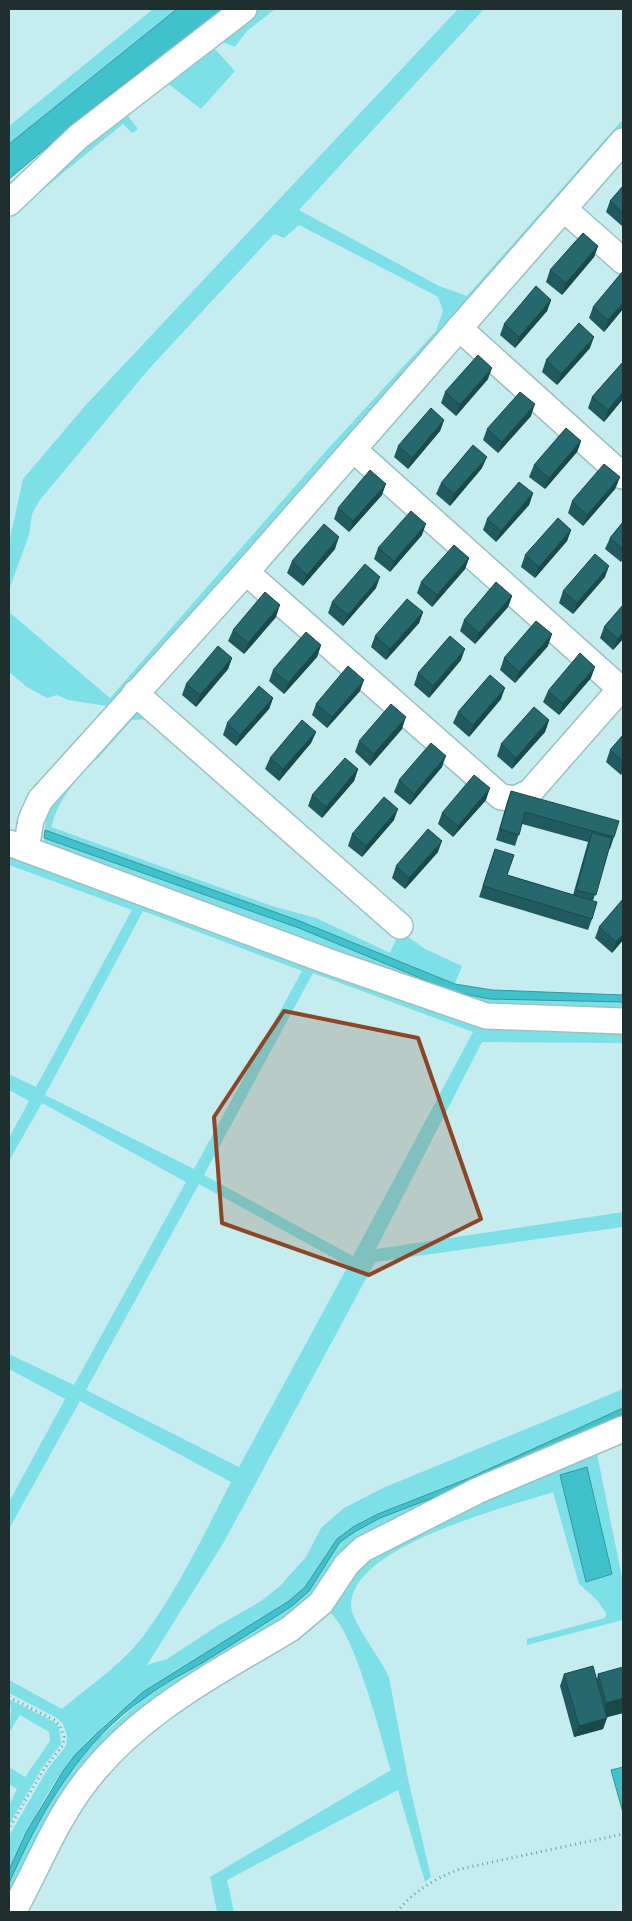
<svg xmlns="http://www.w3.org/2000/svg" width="632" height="1921" viewBox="0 0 632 1921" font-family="Karla,sans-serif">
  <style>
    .green { fill: #7de0e7; fill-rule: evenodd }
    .water { fill: #3fc2cb; stroke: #35969c }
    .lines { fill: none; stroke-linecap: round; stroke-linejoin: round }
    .minor-casing { stroke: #9bc1c4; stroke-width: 28 }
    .path { stroke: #7c999b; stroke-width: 3; stroke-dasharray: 1 4; stroke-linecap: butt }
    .minor { stroke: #fff; stroke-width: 25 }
    .wall { fill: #20595e }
    .shaded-wall { fill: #1a494c }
    .building { fill: #25686d; stroke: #1a494c }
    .marked { fill: #8d4525; fill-opacity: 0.2; stroke: #8d4525; stroke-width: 4; stroke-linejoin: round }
  </style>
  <rect width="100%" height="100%" fill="#c5edf0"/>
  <g class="green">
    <polygon points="153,9 177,9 9,144 9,126"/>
    <polygon points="249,9 275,9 246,32 235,47 222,42 214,48 235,71 201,109 166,82"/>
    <polygon points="458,9 484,9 299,210 439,286 467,296 623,119 623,132 113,707 68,700 57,695 47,698 27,687 9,672 9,612 110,698 326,451 436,331 443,311 438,297 431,293 299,225 284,238 274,234 148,370 39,501 32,514 29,535 9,590 9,543 23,479 84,407"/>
    <polygon points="122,108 138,129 132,133 123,124 9,217 9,206"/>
    <path d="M133 708 150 719 132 720 97 759 93 760C75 781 58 800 51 827L272 906 316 918 390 953 400 931 425 949 462 966 455 984 297 920 45 830 46 816 53 801Z"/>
    <polygon points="44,838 299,928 454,992 623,1002 623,1014 478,1006 45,843"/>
    <path d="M9 856 454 1014 623 1031V1043L482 1042 376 1249 623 1212V1227L375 1262 224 1542 147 1665 167 1659 216 1627 261 1601 280 1586 306 1557 321 1528 344 1508 383 1488 623 1389V1408L467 1479 378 1514 353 1527 337 1539 305 1587 289 1601 118 1713C104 1726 89 1739 76 1754 48 1786 27 1832 9 1870V1836L47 1770 66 1746 67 1736 63 1724 57 1718 9 1693V1680L62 1709C89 1686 123 1664 144 1635 179 1588 204 1534 231 1482L80 1401 9 1529V1502L65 1399 9 1369V1354L74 1385 186 1182 42 1103 9 1161V1138L29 1101 9 1090V1074L36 1087 132 910 9 865ZM143 911 302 971 194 1169 45 1095ZM313 973 473 1032 353 1256 204 1175ZM199 1184 348 1266 239 1467 86 1390Z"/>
    <polygon points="623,1414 623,1422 386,1528 307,1606 149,1707 9,1904 9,1883 17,1864 32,1834 68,1774 99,1738 146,1696 271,1620 321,1572 340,1542 356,1531 380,1518 469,1484"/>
    <path d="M623 1437V1444L597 1454 623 1582V1620L527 1645V1639L605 1618 606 1613 596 1599 579 1584 553 1492C505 1508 354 1545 351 1604 350 1621 381 1658 389 1677L408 1779 431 1877 425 1882 398 1790 227 1880 234 1912H217L210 1877 391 1770C381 1738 354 1630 330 1613L304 1630 361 1564 394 1539ZM586 1467 612 1574 586 1582 560 1475Z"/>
    <polygon points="9,1699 54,1722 59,1727 61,1744 42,1768 9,1825 9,1806 17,1789 9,1784 9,1767 25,1777 50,1741 49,1732 20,1715 9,1733 11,1709"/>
  </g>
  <g class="water">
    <polygon points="177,9 223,9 108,96 9,179 9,144"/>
    <polygon points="45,830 297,920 455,984 492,990 623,995 623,1002 490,999 454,992 299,928 44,838"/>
    <path d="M623 1408V1414L469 1484 380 1518 356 1531 340 1542 309 1591 292 1606C263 1625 233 1644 202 1663 184 1673 165 1683 147 1696 81 1741 41 1811 9 1883V1870L27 1831 63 1771 75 1755 96 1734 143 1692 289 1601 305 1587 337 1539 353 1527 378 1514 467 1479Z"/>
    <polygon points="587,1467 612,1574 586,1582 560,1475"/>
    <polygon points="623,1767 623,1813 611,1770"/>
  </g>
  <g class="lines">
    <g class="minor-casing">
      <g id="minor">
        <polyline points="9,203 78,137 244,9"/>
        <polyline points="564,209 623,261"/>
        <polyline points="459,328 623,476"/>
        <polyline points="354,450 623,691"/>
        <polyline points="246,572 501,797 515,799 530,792 623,686"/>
        <polyline points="135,693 400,926"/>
        <polyline points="9,843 327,961 486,1016 623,1021"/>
        <polyline points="26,849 31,820 40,800 246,572 623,141"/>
        <path d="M13 1912C35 1873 52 1829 78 1792 131 1716 213 1675 290 1629L321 1603 347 1564 363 1549 479 1490 623 1429"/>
      </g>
    </g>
    <g class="path">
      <polyline points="9,1697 54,1720 60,1726 64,1737 63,1745 44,1769 9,1828"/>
      <path d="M397 1912C413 1891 436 1878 460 1869L623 1834"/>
    </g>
    <use href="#minor" class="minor"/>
  </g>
  <g class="wall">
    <polygon points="623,186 623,224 622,226 606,212 610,201"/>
    <polygon points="598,246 594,257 562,295 546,282 550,270"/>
    <polygon points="551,300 547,311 515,348 500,335 504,324"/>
    <polygon points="593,307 623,309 604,332 589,318"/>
    <polygon points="590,348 557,385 542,372 546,360"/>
    <polygon points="623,362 623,399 604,422 588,408 592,397"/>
    <polygon points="488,379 456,416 441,403 445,392"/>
    <polygon points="531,416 498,453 483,440 487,429"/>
    <polygon points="444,420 440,431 408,469 394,457 398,446"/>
    <polygon points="581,441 577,452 545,489 529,477 534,465"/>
    <polygon points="482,468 450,506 436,494 441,483"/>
    <polygon points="620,477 615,489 583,526 568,513 572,501"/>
    <polygon points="533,493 529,505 496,542 483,530 487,519"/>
    <polygon points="382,495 349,532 334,519 338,508"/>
    <polygon points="623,522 623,559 621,562 605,549 610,538"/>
    <polygon points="571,530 567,541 535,578 521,567 525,555"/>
    <polygon points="422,535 390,572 374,559 378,548"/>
    <polygon points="335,549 303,586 287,573 292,561"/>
    <polygon points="469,558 465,569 432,607 417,593 421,582"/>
    <polygon points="605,577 573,614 559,603 563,591"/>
    <polygon points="376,588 343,626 328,613 332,602"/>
    <polygon points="512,596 508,607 475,644 460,631 464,620"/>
    <polygon points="623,605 623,639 613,650 600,638 604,627"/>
    <polygon points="423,612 419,623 386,660 371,647 375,636"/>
    <polygon points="276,617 244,654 228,641 233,630"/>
    <polygon points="321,645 317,657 284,694 269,681 273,670"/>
    <polygon points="548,646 515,683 500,670 504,658"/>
    <polygon points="232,658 228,669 196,707 182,695 186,684"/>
    <polygon points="461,660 429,698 414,685 418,673"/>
    <polygon points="591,678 559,715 543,702 548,691"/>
    <polygon points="360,691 327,728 312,715 316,704"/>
    <polygon points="273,698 269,709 236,746 223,735 227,723"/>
    <polygon points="501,699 469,737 453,723 458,712"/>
    <polygon points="549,720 545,732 512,769 497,756 501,744"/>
    <polygon points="402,729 370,766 355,752 359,741"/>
    <polygon points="316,732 311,743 279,781 265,769 270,758"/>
    <polygon points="623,735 623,772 621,775 606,762 610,750"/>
    <polygon points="442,767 410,805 394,792 399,780"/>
    <polygon points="358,769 354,781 322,818 308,806 312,795"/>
    <polygon points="511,791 614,837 610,849 609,848 593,901 592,919 588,930 479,897 495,849 507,875 573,895 588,842 522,824 515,846 496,840 507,802"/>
    <polygon points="486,800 453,837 438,824 442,813"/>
    <polygon points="394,820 362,857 348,846 352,834"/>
    <polygon points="438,852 405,889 392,878 396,866"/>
    <polygon points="599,927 623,940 612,953 595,938"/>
    <polygon points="564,1674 597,1679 598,1674 623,1713 607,1717 603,1729 574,1737 560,1686"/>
  </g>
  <g class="shaded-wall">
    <polygon points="598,246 594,257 562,295 566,283"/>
    <polygon points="551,300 547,311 515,348 519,337"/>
    <polygon points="623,303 623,309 604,332 608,320"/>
    <polygon points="594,337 590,348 557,385 561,374"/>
    <polygon points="492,368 488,379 456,416 460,405"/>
    <polygon points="623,392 623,399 604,422 608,410"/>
    <polygon points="535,404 531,416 498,453 502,442"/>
    <polygon points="444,420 440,431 408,469 412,458"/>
    <polygon points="581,441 577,452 545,489 549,478"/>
    <polygon points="487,457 482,468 450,506 454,494"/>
    <polygon points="620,477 615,489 583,526 587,515"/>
    <polygon points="386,484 382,495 349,532 353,521"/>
    <polygon points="533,493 529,505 496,542 501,531"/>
    <polygon points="426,524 422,535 390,572 394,561"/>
    <polygon points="571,530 567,541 535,578 539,567"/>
    <polygon points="339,537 335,549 303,586 307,575"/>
    <polygon points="469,558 465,569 432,607 437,595"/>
    <polygon points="609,566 605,577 573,614 577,603"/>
    <polygon points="380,577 376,588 343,626 348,615"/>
    <polygon points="512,596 508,607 475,644 479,633"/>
    <polygon points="280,605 276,617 244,654 248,643"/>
    <polygon points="423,612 419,623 386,660 390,649"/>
    <polygon points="623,632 623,639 613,650 618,639"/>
    <polygon points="552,634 548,646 515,683 519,672"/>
    <polygon points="321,645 317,657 284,694 288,683"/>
    <polygon points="465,649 461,660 429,698 433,686"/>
    <polygon points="232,658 228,669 196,707 200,695"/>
    <polygon points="595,667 591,678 559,715 563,704"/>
    <polygon points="364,680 360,691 327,728 332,717"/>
    <polygon points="505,688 501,699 469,737 473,725"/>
    <polygon points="273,698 269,709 236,746 240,735"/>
    <polygon points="406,717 402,729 370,766 374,754"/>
    <polygon points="549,720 545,732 512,769 516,758"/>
    <polygon points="316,732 311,743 279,781 283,769"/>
    <polygon points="446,756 442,767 410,805 414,794"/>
    <polygon points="358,769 354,781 322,818 326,807"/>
    <polygon points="490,788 486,800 453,837 458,826"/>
    <polygon points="398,809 394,820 362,857 366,846"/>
    <polygon points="442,841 438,852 405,889 409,878"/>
    <polygon points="623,934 623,940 612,953 616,942"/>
    <polygon points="623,1698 623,1713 600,1719 606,1703"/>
    <polygon points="607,1718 603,1729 574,1737 579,1726"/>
  </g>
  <g class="building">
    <polygon points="623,186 623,213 610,201"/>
    <polygon points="583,233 598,246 566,283 550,270"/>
    <polygon points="623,271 623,303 608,320 593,307"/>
    <polygon points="536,286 551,300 519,337 504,324"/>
    <polygon points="579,323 594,337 561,374 546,360"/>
    <polygon points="478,355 492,368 460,405 445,392"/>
    <polygon points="623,362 623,392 608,410 592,397"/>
    <polygon points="520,392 535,404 502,442 487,429"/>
    <polygon points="431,408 444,420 412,458 398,446"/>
    <polygon points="566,428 581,441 549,478 534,465"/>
    <polygon points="473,445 487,457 454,494 441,483"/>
    <polygon points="604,464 620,477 587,515 572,501"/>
    <polygon points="370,470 386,484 353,521 338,508"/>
    <polygon points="519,482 533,493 501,531 487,519"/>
    <polygon points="411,511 426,524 394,561 378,548"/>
    <polygon points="558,518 571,530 539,567 525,555"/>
    <polygon points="623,522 623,549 610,538"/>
    <polygon points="324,524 339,537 307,575 292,561"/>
    <polygon points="454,545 469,558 437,595 421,582"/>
    <polygon points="595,554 609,566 577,603 563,591"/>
    <polygon points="365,564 380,577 348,615 332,602"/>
    <polygon points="496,582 512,596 479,633 464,620"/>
    <polygon points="265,592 280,605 248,643 233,630"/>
    <polygon points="407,599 423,612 390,649 375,636"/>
    <polygon points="623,605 623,632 618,639 604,627"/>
    <polygon points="536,621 552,634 519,672 504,658"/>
    <polygon points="306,632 321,645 288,683 273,670"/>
    <polygon points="450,636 465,649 433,686 418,673"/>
    <polygon points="218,646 232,658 200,695 186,684"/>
    <polygon points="580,653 595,667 563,704 548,691"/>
    <polygon points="348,666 364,680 332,717 316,704"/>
    <polygon points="490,675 505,688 473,725 458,712"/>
    <polygon points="259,686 273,698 240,735 227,723"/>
    <polygon points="391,704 406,717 374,754 359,741"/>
    <polygon points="534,707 549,720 516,758 501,744"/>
    <polygon points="302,720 316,732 283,769 270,758"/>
    <polygon points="623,735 623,762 610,750"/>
    <polygon points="431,743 446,756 414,794 399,780"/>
    <polygon points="345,758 358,769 326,807 312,795"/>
    <polygon points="474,775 490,788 458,826 442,813"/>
    <polygon points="511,791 619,821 614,837 525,812 519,835 500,829"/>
    <polygon points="384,797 398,809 366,846 352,834"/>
    <polygon points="428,829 442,841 409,878 396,866"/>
    <polygon points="592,833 612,838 596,895 576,890"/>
    <polygon points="495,849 514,855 507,875 597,902 592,919 483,886"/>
    <polygon points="623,899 623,934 616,942 599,927"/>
    <polygon points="593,1666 607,1718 579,1726 564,1674"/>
    <polygon points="623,1667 623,1698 606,1703 598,1674"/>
  </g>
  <path class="marked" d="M284 1011 418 1038 481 1219 369 1275 222 1223 214 1117Z"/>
  <rect width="632" height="1921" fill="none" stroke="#1f2e2f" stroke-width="20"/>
</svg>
